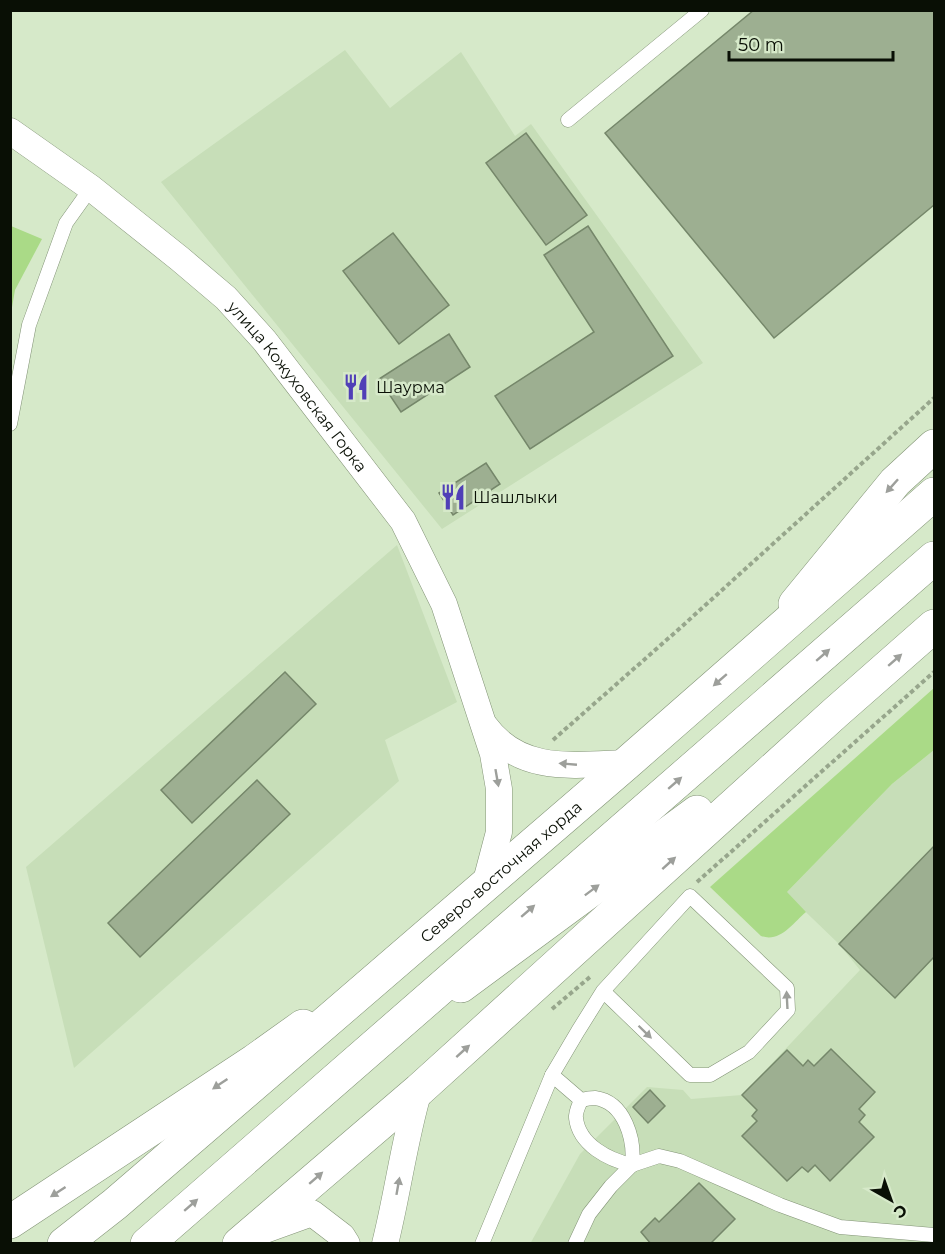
<svg xmlns="http://www.w3.org/2000/svg" width="945" height="1254" viewBox="0 0 945 1254" font-family="Montserrat,sans-serif">
  <style>
    .built { fill: #c7deb8 }
    .green { fill: #aada87 }
    .building { fill: #9daf91; stroke: #75876a; stroke-width: 1.5 }
    .lines { fill: none; stroke-linecap: round; stroke-linejoin: round }
    .lane-casing { stroke: #829376; stroke-width: 15 }
    .street-casing { stroke: #829376; stroke-width: 27 }
    .secondary-casing { stroke: #829376; stroke-width: 34 }
    .highway-casing { stroke: #829376; stroke-width: 34 }
    .path { stroke: #97a68c; stroke-width: 4; stroke-dasharray: 4.5 3; stroke-linecap: butt }
    .lane { stroke: #fff; stroke-width: 14 }
    .street { stroke: #fff; stroke-width: 26 }
    .secondary { stroke: #fff; stroke-width: 33 }
    .highway { stroke: #fff; stroke-width: 33 }
    .oneway { fill: #9d9f9b }
    .labels { text-anchor: middle; stroke-width: 5; stroke-linejoin: round; paint-order: stroke }
    .street-label { font-size: 16px; fill: #090f05; stroke: #d6e9c9 }
    .poi-label { font-size: 16px; fill: #090f05; stroke: #d6e9c9; text-anchor: start }
  </style>
  <rect width="100%" height="100%" fill="#d6e9c9"/>
  <g class="built">
    <polygon points="345,50 390,108 461,52 515,136 531,124 703,363 442,529 161,182"/>
    <polygon points="397,545 457,702 385,740 399,781 74,1068 26,867"/>
    <polygon points="934,750 934,1243 530,1244 580,1154 647,1087 683,1090 691,1099 742,1095 860,970 839,944 786,893 892,784"/>
  </g>
  <g class="green">
    <polygon points="11,226 42,239 15,290 11,313"/>
    <path d="M934 688V750L892 784 787 892 806 912C793 923 780 943 761 936L710 887Z"/>
  </g>
  <g class="building">
    <polygon points="754,10 934,10 934,205 774,338 605,133"/>
    <polygon points="526,133 587,215 546,245 486,163"/>
    <polygon points="588,226 673,356 530,449 495,396 594,332 544,255"/>
    <polygon points="393,233 449,305 399,344 343,271"/>
    <polygon points="449,334 470,367 401,412 379,379"/>
    <polygon points="486,463 500,484 453,515 439,493"/>
    <polygon points="285,672 316,704 192,823 161,790"/>
    <polygon points="257,780 290,814 140,957 108,923"/>
    <polygon points="934,846 934,957 895,998 839,944"/>
    <polygon points="831,1049 875,1092 859,1109 865,1115 859,1122 874,1137 830,1181 815,1165 808,1172 802,1167 787,1181 742,1136 757,1121 752,1116 757,1110 742,1095 787,1050 803,1066 808,1060 814,1066"/>
    <polygon points="650,1090 665,1106 648,1123 633,1107"/>
    <polygon points="699,1183 735,1219 710,1244 651,1244 641,1232 655,1218 659,1222"/>
  </g>
  <g class="lines">
    <g class="lane-casing">
      <g id="lane">
        <polyline points="568,120 702,10"/>
        <polyline points="10,424 29,325 66,223 91,188"/>
        <path d="M552 1075 581 1100C585 1099 591 1098 595 1098 625 1102 635 1140 632 1165L659 1156 680 1161 780 1205 840 1227 934 1235"/>
        <path d="M581 1100C579 1105 575 1113 576 1118 579 1145 609 1160 632 1165"/>
        <polyline points="482,1244 552,1075 578,1031 603,991 690,896 787,988 788,1010 749,1052 710,1075 690,1075 603,991"/>
        <polyline points="575,1244 589,1214 611,1186 632,1165"/>
      </g>
    </g>
    <g class="street-casing">
      <g id="street">
        <path id="s1" d="M10 131 91 188 180 259 226 298 264 340 403 521 444 604 493 754 499 789V832L485 885"/>
        <path d="M485 726C520 774 574 765 627 763"/>
        <polyline points="262,1231 312,1213 342,1236 347,1244"/>
        <path d="M385 1244C398 1192 404 1141 419 1090"/>
      </g>
    </g>
    <g class="secondary-casing">
      <g id="secondary">
        <polyline points="795,604 895,482 934,446"/>
        <polyline points="461,986 697,812"/>
        <polyline points="10,1222 254,1061 303,1026"/>
        <polyline points="239,1244 419,1090 835,713 934,626"/>
      </g>
    </g>
    <g class="highway-casing">
      <g id="highway">
        <path id="s2" d="M64 1244 115 1204 627 763 934 494"/>
        <polyline points="147,1244 934,558"/>
      </g>
    </g>
    <g class="path">
      <polyline points="553,740 679,629 934,398"/>
      <polyline points="697,882 934,672"/>
      <polyline points="552,1009 590,977"/>
    </g>
    <use href="#lane" class="lane"/>
    <use href="#street" class="street"/>
    <use href="#secondary" class="secondary"/>
    <use href="#highway" class="highway"/>
  </g>
  <defs><path id="oneway-solid" d="M-6-.8H1V-3.2L6.5 0L1 3.2V.8H-6Z" transform="scale(1.5)"/></defs>
  <g class="oneway">
    <use href="#oneway-solid" transform="translate(892 486) rotate(132)"/>
    <use href="#oneway-solid" transform="translate(823 655) rotate(-41)"/>
    <use href="#oneway-solid" transform="translate(895 660) rotate(-41)"/>
    <use href="#oneway-solid" transform="translate(720 680) rotate(139)"/>
    <use href="#oneway-solid" transform="translate(568 764) rotate(-175)"/>
    <use href="#oneway-solid" transform="translate(497 778) rotate(80)"/>
    <use href="#oneway-solid" transform="translate(675 783) rotate(-41)"/>
    <use href="#oneway-solid" transform="translate(669 863) rotate(-42)"/>
    <use href="#oneway-solid" transform="translate(592 890) rotate(-37)"/>
    <use href="#oneway-solid" transform="translate(528 911) rotate(-41)"/>
    <use href="#oneway-solid" transform="translate(787 1000) rotate(-93)"/>
    <use href="#oneway-solid" transform="translate(645 1032) rotate(44)"/>
    <use href="#oneway-solid" transform="translate(463 1051) rotate(-42)"/>
    <use href="#oneway-solid" transform="translate(220 1084) rotate(146)"/>
    <use href="#oneway-solid" transform="translate(316 1178) rotate(-41)"/>
    <use href="#oneway-solid" transform="translate(398 1186) rotate(-80)"/>
    <use href="#oneway-solid" transform="translate(58 1192) rotate(147)"/>
    <use href="#oneway-solid" transform="translate(191 1205) rotate(-41)"/>
  </g>
  <defs>
    <g id="restaurant-bare" transform="scale(2.07)"><path d="M-5-6h1v4h1v-4h1v4h1v-4h1v5L-1.5 .5V6h-2V.5L-5-1ZM5-6V6H3V1.5H1.5Q1.5-4 5-6Z" fill="#503fb7" stroke="#d6e9c9" stroke-width="2.5" paint-order="stroke"/></g>
  </defs>
  <g fill-rule="evenodd">
    <use href="#restaurant-bare" x="356" y="387"/>
    <use href="#restaurant-bare" x="453" y="497"/>
  </g>
  <g class="labels">
    <g class="street-label">
      <text dy="6" stroke="none"><textPath href="#s1" startOffset="387">улица Кожуховская Горка</textPath></text>
      <text dy="6" stroke="none"><textPath href="#s2" startOffset="574">Северо-восточная хорда</textPath></text>
    </g>
    <g class="poi-label">
      <text x="376" y="393">Шаурма</text>
      <text x="473" y="503">Шашлыки</text>
    </g>
  </g>
  <rect width="945" height="1254" fill="none" stroke="#090f05" stroke-width="24"/>
  <g transform="translate(891 1200) rotate(140)" stroke="#d6e9c9" stroke-width="4.5" paint-order="stroke">
  <path d="M0-4.5L10 22L0 15L-10 22Z" fill="#090f05"/>
  <text y="-9" font-size="16" font-weight="bold" text-anchor="middle" fill="#090f05">С</text>
  </g>
  <path d="M729 51v9h164v-9" fill="none" stroke="#090f05" stroke-width="3"/>
  <text x="738" y="51" font-size="18" fill="#090f05" stroke="#d6e9c9" stroke-width="4.5" paint-order="stroke">50 m</text>
</svg>
